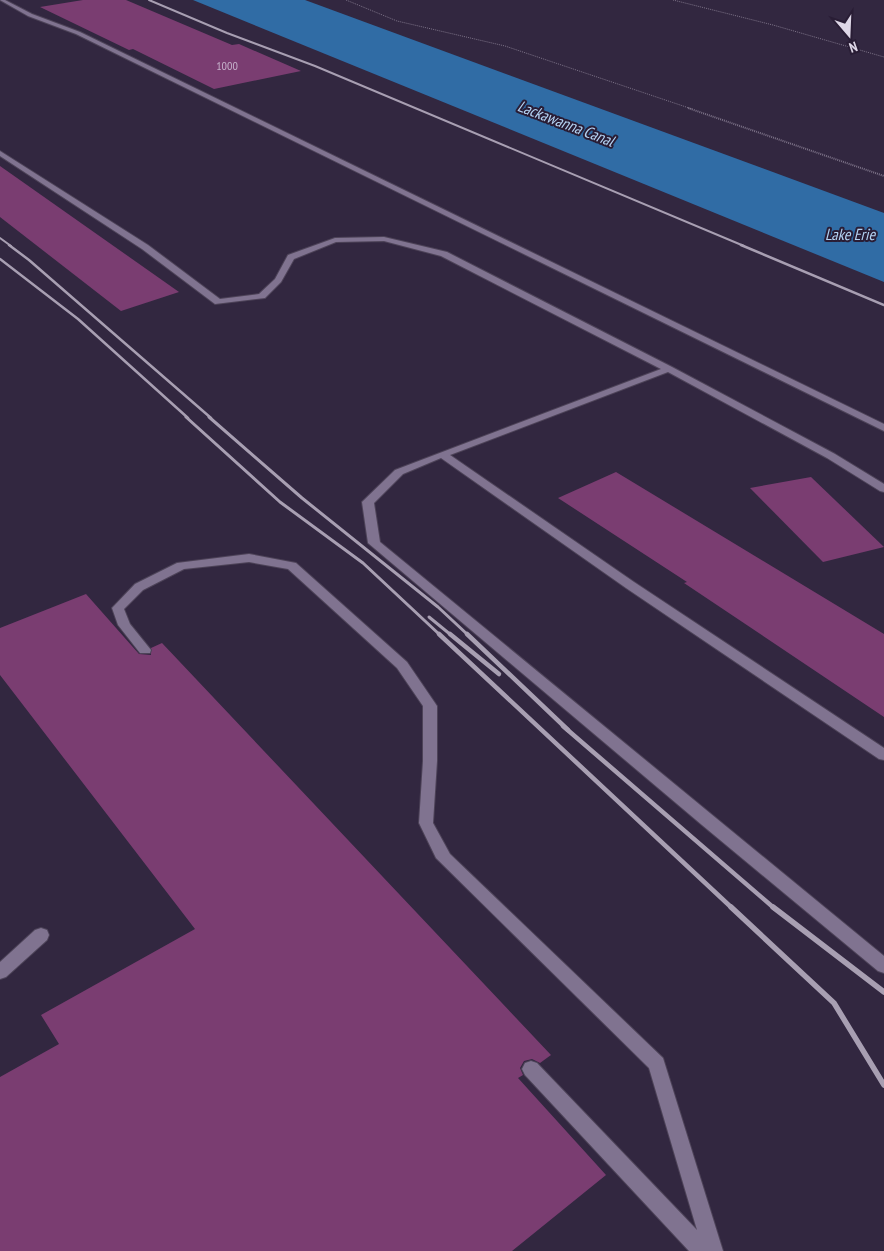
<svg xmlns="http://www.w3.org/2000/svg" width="884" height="1251" viewBox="0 0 884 1251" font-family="'PT Sans Narrow',sans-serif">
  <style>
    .water { fill: #306ca5 }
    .building { fill: #7a3d71 }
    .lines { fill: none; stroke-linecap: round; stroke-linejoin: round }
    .minor-casing { stroke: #4d4358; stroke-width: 2 }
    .path-far1 { stroke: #7d7388; stroke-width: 1; stroke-dasharray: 1 1; stroke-linecap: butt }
    .path { stroke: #7d7388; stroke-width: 2; stroke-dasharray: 1 1; stroke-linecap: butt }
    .minor { fill: #807390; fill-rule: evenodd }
    .rail-far4 { stroke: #a89fb2; stroke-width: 2 }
    .rail-far3 { stroke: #a89fb2; stroke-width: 2.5 }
    .rail-far2 { stroke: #a89fb2; stroke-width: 3 }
    .rail-far1 { stroke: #a89fb2; stroke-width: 4.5 }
    .rail { stroke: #a89fb2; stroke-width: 5.5 }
    .labels { text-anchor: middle; stroke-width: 4; stroke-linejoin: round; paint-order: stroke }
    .far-number-label { font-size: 12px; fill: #c5b0ca }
    .far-water-label { font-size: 16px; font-style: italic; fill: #b4d3f3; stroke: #291d35 }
  </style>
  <rect width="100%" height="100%" fill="#322740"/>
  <polygon class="water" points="193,0 305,0 884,213 884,282"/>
  <g class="building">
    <polygon points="83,0 126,0 232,45 239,44 301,71 214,89 133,49 129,50 40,7"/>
    <polygon points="0,166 179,292 121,311 0,217"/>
    <polygon points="616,472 884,634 884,717 684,583 687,582 558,498"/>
    <polygon points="811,477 884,547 823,562 750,488"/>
    <polygon points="86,594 139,654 151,655 151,648 162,643 551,1055 540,1063 532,1059 524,1061 520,1068 523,1075 518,1078 606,1175 512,1251 0,1251 0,1077 59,1044 41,1015 195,929 0,675 0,628"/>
  </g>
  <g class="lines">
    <g class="minor-casing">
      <g id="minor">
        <polygon points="0,0 5,0 32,14 80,32 884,424 884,431 76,34 28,16"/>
        <polygon points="0,151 148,245 220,299 259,294 275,279 288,255 335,238 384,237 447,252 672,367 835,454 884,484 884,492 880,491 827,458 668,372 450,455 634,582 884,748 884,760 879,759 626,588 441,458 403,474 374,503 380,542 884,956 884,973 878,971 702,825 368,543 362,502 395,470 661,369 441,256 384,241 336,242 294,259 281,282 265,298 215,304 142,249 0,156"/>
        <polygon points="249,554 296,563 407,662 435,703 437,706 437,761 433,823 450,854 663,1058 723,1251 689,1251 525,1075 522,1069 525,1063 531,1061 537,1063 697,1230 649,1068 436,858 419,823 423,761 423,706 397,668 288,569 249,562 184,569 143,590 124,609 130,624 151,650 150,653 140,653 118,625 112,608 135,584 177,563"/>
        <polygon points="41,928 47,930 49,935 47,940 6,977 0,979 0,962 35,930"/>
      </g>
    </g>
    <g class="path-far1">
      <polyline points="346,0 397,21 505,46 692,109"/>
      <polyline points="673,0 773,25 884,57"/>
    </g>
    <polyline class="path" points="688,108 884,176"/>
    <use href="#minor" class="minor"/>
    <g class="rail-far4">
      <polyline points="149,0 227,33 315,66 744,246"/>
      <polyline points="0,238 11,246"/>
    </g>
    <g class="rail-far3">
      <polyline points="9,245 29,260 211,418"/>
      <polyline points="741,245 884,305"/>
      <polyline points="0,259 78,319 188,418"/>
    </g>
    <g class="rail-far2">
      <polyline points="186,417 280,502 363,563 440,635"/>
      <polyline points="209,417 302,498 438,607 468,635"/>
      <polyline points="429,617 451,635"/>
    </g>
    <g class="rail-far1">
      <polyline points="439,634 732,908"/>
      <polyline points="450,634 499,674"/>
      <polyline points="467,634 568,730"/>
      <polyline points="563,726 774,908"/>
    </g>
    <g class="rail">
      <polyline points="731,907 834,1003 884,1085"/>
      <polyline points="773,907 884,992"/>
    </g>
  </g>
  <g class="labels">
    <g class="far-number-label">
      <text x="227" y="70">1000</text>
    </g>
    <g class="far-water-label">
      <text transform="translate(566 123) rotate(21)" y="6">Lackawanna Canal</text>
      <text x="850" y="240">Lake Erie</text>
    </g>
  </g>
  <g transform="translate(849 35) rotate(161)" stroke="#291d35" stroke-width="4" paint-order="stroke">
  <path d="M0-4L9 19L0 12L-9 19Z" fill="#ded7e7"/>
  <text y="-8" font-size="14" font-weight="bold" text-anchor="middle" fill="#ded7e7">N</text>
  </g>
</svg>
